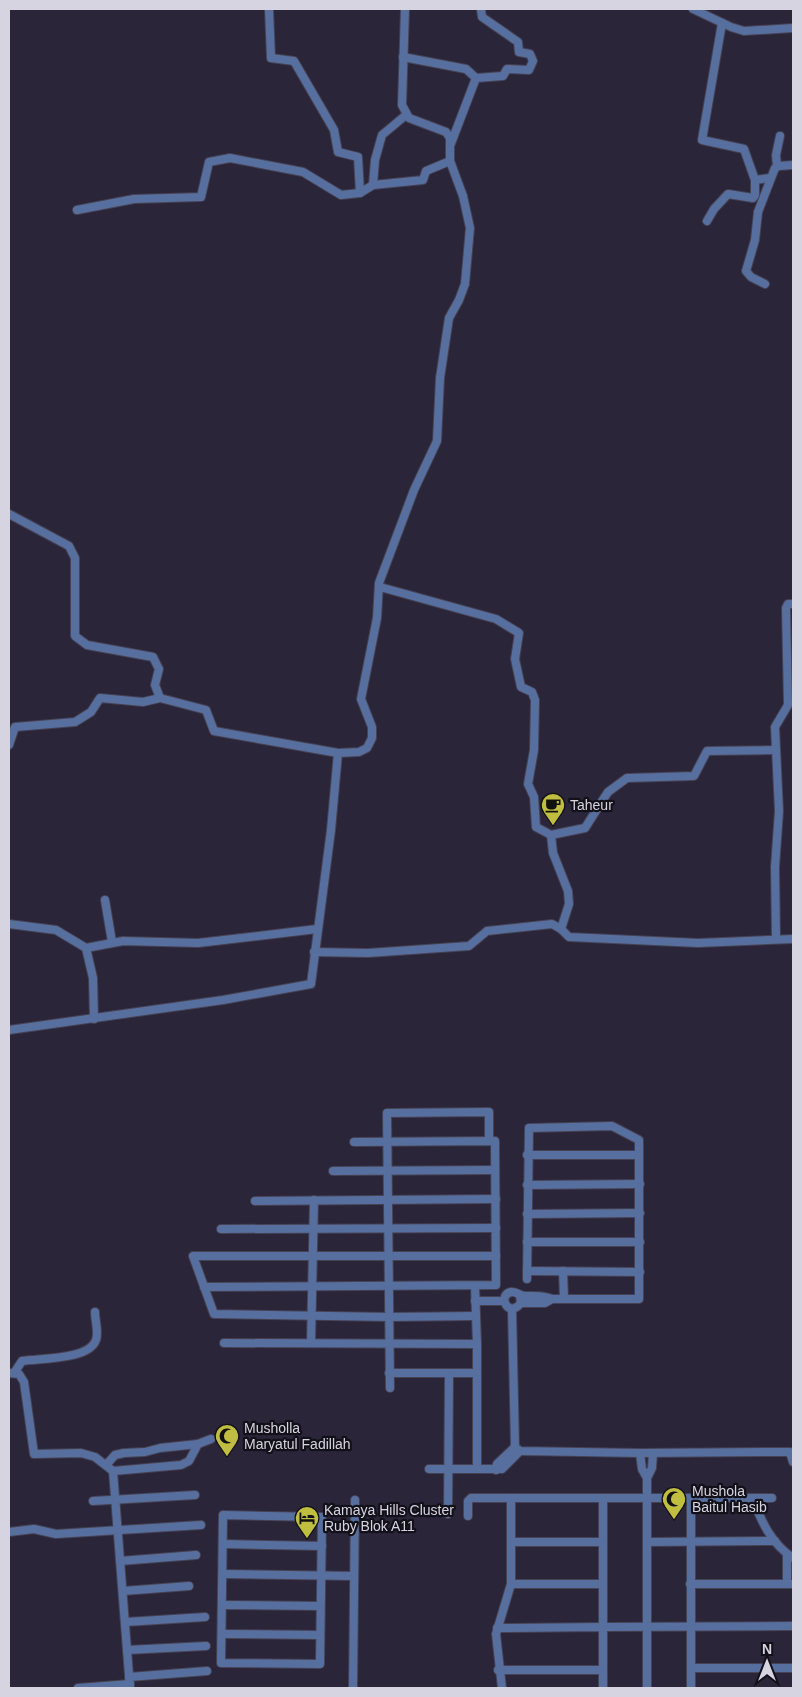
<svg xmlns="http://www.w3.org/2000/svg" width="802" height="1697" viewBox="0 0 802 1697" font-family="Arial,sans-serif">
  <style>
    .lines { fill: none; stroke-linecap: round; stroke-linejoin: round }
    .minor-casing { stroke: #464153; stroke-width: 10 }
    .minor { stroke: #576f9e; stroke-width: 8 }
    .labels { text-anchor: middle; stroke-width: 4.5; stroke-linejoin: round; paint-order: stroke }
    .poi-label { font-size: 14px; fill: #d7d4e1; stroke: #121018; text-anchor: start }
  </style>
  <rect width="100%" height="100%" fill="#2a2538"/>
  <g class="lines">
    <g class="minor-casing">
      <g id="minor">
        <polyline points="269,9 271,58 294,61 334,130 338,152 358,157 360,193"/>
        <polyline points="693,9 731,27 744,31 793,28"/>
        <polyline points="722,23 702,140 744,149 755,180"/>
        <polyline points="403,57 466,69 476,78 450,146"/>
        <polyline points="476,78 503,76 507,69 529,70 533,61 530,54 519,52 518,42 482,17 481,9"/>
        <polyline points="777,166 776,155 780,136"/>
        <polyline points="373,185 375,160 382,135 406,115"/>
        <polyline points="77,210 134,199 201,197 209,162 230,158 303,172 341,195 360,193 373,185 423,180 426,171 450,161"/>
        <polyline points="707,221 714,209 728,194 753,198 755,195 755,180 770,178"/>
        <polyline points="765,284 751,277 746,271 755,240 758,212 775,168 779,166 793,165"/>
        <polyline points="9,514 69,546 75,558 75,636 87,645 153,657 159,669 155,685 160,698 206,710 214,731 338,753"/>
        <polyline points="380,587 496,619 519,633 515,659 521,687 532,692 535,700 534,750 528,784 534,797 536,827 551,835 585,828 608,792 627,778 694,776 707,751 776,750"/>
        <polyline points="9,745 15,727 75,722 91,712 100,698 143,702 160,698"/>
        <polyline points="551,835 553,853 568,891 569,904 561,929"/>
        <polyline points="105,900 112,942"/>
        <polyline points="9,924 56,930 86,948 123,941 198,943 317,929"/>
        <polyline points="776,939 775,867 779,811 775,727 788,705 786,608 788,604 793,604"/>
        <polyline points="86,948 93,978 94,1019"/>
        <polyline points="314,952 368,953 469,946 487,931 552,924 561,929 569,937 698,943 793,939"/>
        <polyline points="9,1030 223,1000 311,984 331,830 338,753 359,752 367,748 372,738 372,727 361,699 377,618 379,583 414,490 437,441 440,378 449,318 459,300 465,284 470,228 463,196 450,161 450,138 446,132 409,118 402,105 405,9"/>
        <polyline points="527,1155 639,1155"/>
        <polyline points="333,1171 495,1170"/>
        <polyline points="527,1185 640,1184"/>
        <polyline points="255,1201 496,1199"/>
        <polyline points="527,1214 640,1213"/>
        <polyline points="221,1229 496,1228"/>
        <polyline points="527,1242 640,1242"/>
        <polyline points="527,1271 640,1272"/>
        <polyline points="563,1271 564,1299"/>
        <polyline points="204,1287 496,1285 495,1141 354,1142"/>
        <path d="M520 1296 521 1303C508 1319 497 1295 511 1292 516 1291 520 1296 525 1296 535 1296 544 1295 552 1299H639V1140L612 1126 529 1128 527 1279"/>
        <polyline points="475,1301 504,1301"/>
        <polyline points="521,1303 545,1303 552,1299"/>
        <polyline points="475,1316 389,1317 214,1314 193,1256 496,1256"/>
        <polyline points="224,1343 477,1344 475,1286"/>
        <polyline points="311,1343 314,1200"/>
        <polyline points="477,1344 477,1469"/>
        <polyline points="9,1373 19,1374 24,1382 34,1454 81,1453 95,1457 113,1471 130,1688"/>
        <path d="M14 1373 22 1361C40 1358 89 1360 96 1340 99 1332 95 1321 95 1312"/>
        <polyline points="389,1373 477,1373"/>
        <polyline points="390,1388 387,1113 489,1112 489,1141"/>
        <polyline points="515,1447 520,1451 640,1453 779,1452 790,1452 793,1462"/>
        <polyline points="640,1453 642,1469 647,1478"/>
        <polyline points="107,1464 115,1455 124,1453 145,1452 160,1448 198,1444"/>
        <polyline points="429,1469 502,1469 520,1451"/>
        <polyline points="496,1470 497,1464 515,1447 512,1309"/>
        <polyline points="113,1471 181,1465 189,1461 198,1444 211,1439"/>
        <polyline points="603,1498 603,1627 793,1626"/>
        <polyline points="691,1498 691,1668 793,1668"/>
        <path d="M753 1498C761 1522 772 1544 793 1558"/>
        <polyline points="93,1501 195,1495"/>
        <polyline points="448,1514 449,1373"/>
        <polygon points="223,1515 322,1517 320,1664 221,1663"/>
        <polyline points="468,1516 468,1501 471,1498 772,1498"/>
        <polyline points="9,1532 34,1529 56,1534 201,1525"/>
        <polyline points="511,1542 602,1542"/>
        <polyline points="648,1542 775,1541"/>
        <polyline points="223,1544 322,1546"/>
        <polyline points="787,1554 787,1583"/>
        <polyline points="120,1561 196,1555"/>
        <polyline points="223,1574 354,1576"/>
        <polyline points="511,1584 602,1584"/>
        <polyline points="690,1584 793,1584"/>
        <polyline points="123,1591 189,1586"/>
        <polyline points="222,1605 320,1606"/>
        <polyline points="126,1622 205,1617"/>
        <polyline points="497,1628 603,1627 603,1688"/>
        <polyline points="222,1634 320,1635"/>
        <polyline points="127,1650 206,1646"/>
        <polyline points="498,1670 603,1670"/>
        <polyline points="129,1677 207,1671"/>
        <polyline points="78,1688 130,1684"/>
        <polyline points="353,1688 355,1500"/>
        <polyline points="502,1688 496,1634 511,1584 511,1499"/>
        <polyline points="647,1688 647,1478 652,1468 653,1453"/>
        <polyline points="691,1688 691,1668"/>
      </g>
    </g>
    <use href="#minor" class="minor"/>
  </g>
  <defs>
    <g id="cafe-pin" transform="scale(1.25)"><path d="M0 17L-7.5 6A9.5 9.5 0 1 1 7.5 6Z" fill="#c0be40" stroke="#121018"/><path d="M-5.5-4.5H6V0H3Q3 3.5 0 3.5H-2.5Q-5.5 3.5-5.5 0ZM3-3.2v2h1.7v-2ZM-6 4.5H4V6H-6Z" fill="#111"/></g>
    <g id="mosque-pin" transform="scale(1.25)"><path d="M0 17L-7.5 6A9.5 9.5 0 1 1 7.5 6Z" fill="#c0be40" stroke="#121018"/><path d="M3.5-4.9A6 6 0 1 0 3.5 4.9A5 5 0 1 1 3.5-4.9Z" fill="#111"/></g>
    <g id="hotel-pin" transform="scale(1.25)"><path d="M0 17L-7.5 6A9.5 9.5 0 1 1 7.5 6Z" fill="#c0be40" stroke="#121018"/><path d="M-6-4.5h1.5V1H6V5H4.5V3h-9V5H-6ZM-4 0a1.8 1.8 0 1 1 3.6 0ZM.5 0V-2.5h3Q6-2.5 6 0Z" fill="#111"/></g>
  </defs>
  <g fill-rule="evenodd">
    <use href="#cafe-pin" x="553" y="805"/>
    <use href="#mosque-pin" x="227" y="1436"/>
    <use href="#mosque-pin" x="674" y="1499"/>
    <use href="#hotel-pin" x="307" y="1518"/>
  </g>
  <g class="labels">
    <g class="poi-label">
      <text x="570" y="810">Taheur</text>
      <text x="244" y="1433">Musholla<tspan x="244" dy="16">Maryatul Fadillah</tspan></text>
      <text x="692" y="1496">Mushola<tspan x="692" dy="16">Baitul Hasib</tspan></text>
      <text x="324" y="1515">Kamaya Hills Cluster<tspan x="324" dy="16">Ruby Blok A11</tspan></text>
    </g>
  </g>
  <rect width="802" height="1697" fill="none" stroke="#d7d4e1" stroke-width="20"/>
  <g transform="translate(767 1662)" stroke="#121018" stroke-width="4" paint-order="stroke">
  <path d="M0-4L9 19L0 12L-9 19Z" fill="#d7d4e1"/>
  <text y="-8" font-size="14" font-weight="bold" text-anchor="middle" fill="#d7d4e1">N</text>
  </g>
</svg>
